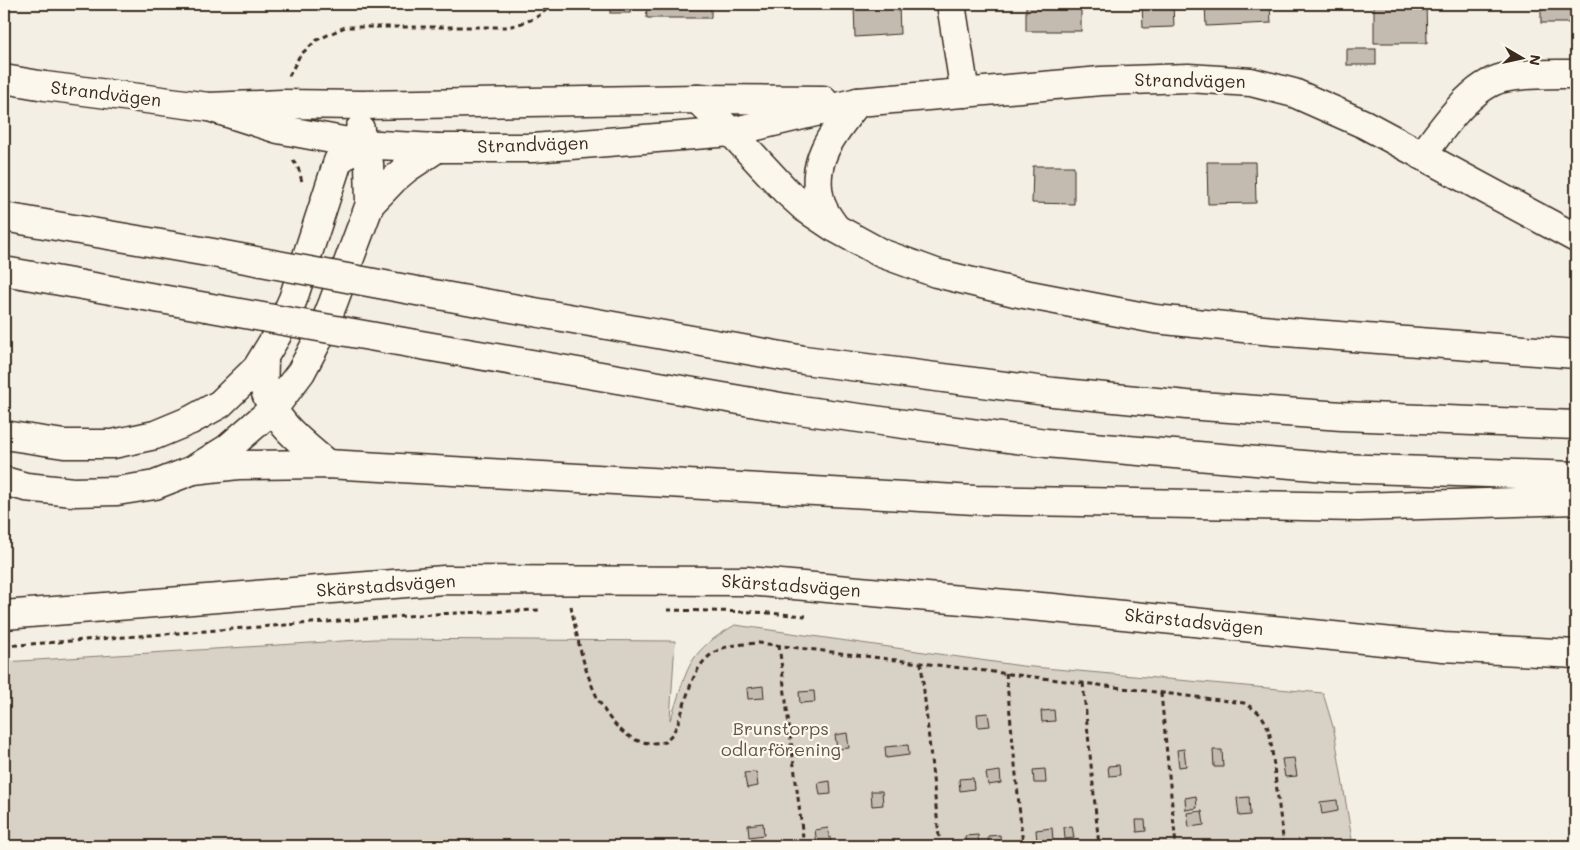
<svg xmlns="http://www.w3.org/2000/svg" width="1580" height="850" viewBox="0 0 1580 850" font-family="Mali,sans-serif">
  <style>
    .green { fill: #d8d1c6; stroke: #8a7e72 }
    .building { fill: #c3bbb0; stroke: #3b2a1e }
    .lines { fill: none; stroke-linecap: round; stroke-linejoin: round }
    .street-casing { stroke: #3b2a1e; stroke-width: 31 }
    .secondary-casing { stroke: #3b2a1e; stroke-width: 31 }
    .highway-casing { stroke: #3b2a1e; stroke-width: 31 }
    .path { stroke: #3b2a1e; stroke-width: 3; stroke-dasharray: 5 4; stroke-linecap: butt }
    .street { stroke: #fbf7ec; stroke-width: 28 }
    .secondary { stroke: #fbf7ec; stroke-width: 28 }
    .highway { stroke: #fbf7ec; stroke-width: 28 }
    .highway-bridge-casing { stroke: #3b2a1e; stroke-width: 31; stroke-linecap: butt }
    .highway-bridge { stroke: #fbf7ec; stroke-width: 28 }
    .labels { text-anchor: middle; stroke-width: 4.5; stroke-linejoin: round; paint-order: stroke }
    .street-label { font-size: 18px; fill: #3b2a1e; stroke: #fbf7ec }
    .park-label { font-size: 18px; fill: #625448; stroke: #fbf7ec }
  </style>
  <rect width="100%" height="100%" fill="#f3efe4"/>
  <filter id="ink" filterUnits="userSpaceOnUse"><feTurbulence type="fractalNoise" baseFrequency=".02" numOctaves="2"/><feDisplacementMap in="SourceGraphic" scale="10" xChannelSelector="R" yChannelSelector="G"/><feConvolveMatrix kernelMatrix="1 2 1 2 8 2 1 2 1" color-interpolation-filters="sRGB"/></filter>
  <g filter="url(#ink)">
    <path class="green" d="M735 625 1022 666 1323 693 1334 730 1353 846H4V662L375 639 675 641 670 720C678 701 683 673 695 657 705 643 720 634 735 625Z"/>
    <g class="building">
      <rect x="610" y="4" width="20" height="9"/>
      <polygon points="646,4 711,4 711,18 647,18"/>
      <polygon points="854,4 899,4 900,34 855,37"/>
      <rect x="1026" y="4" width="55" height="27"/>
      <polygon points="1142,4 1173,4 1174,27 1143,28"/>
      <polygon points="1205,4 1270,4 1271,23 1206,26"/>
      <polygon points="1374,4 1426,4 1427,43 1374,43"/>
      <rect x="1541" y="4" width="35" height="19"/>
      <rect x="1347" y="49" width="29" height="16"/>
      <polygon points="1207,162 1255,162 1256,203 1208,204"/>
      <polygon points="1033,166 1074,166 1074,204 1032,203"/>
      <polygon points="763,686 764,698 748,699 747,688"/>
      <polygon points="814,691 815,702 800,703 799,692"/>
      <polygon points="1054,710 1055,721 1042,722 1041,711"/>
      <polygon points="988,713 990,726 978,727 977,714"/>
      <polygon points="847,733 849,748 837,749 835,735"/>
      <polygon points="908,745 909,755 886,758 885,747"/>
      <polygon points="1184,749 1186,766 1179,767 1177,750"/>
      <polygon points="1213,750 1222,750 1223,767 1214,767"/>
      <polygon points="1294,758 1297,776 1285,777 1282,759"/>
      <polygon points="1119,765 1120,775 1109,776 1108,766"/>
      <polygon points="1045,769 1046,783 1034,783 1033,770"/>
      <polygon points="1000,771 1001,783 988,785 986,773"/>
      <polygon points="756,772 758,786 747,788 744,773"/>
      <polygon points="973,778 974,789 960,791 959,779"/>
      <polygon points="830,781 831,794 820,795 818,783"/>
      <polygon points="871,791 882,791 883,805 872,806"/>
      <polygon points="1196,796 1197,808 1186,810 1185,798"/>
      <polygon points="1249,797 1250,815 1239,816 1237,798"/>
      <polygon points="1337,800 1338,811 1322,814 1320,802"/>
      <polygon points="1202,811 1204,825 1189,827 1187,813"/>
      <polygon points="1136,820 1145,820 1146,831 1137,832"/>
      <polygon points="763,823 764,835 749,837 748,825"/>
      <polygon points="1072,826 1074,838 1065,839 1064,827"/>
      <polygon points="828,828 831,843 817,845 815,830"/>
      <polygon points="1052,828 1053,840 1037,841 1036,830"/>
      <polygon points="978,835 979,846 966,846 965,836"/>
      <polygon points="1000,835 1001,846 989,846 988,836"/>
      <polygon points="886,841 887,846 873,846 873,842"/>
    </g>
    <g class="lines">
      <g class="street-casing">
        <g id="street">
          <polyline points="951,4 965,93"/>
          <path d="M1422 156C1440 131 1471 85 1503 78 1527 73 1553 74 1576 74"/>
        </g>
      </g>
      <g class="secondary-casing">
        <g id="secondary">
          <polyline points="4,79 45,86 209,107 282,104 363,105 697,99 823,100"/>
          <polyline points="209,107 278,129 359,144 437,148 533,148 731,132 858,102 1101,81 1188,78 1251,82 1294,93 1364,124 1576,238"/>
          <polyline points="370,204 394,179 407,168 437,148"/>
          <polyline points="4,435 64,444 113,444 155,435 191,420 220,404 257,368 277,335 293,299 338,161 359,144"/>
          <polyline points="4,481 26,487 73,492 117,491 155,485 193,470 227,449 273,409 301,372 318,340 333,303 370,204 369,163 359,144 360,129"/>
          <polyline points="4,615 444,580 747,581 1053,608 1443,647 1576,654"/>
        </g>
      </g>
      <g class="highway-casing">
        <g id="highway">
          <polyline points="697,99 731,132 785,190 805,208 835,228 881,253 936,273 1014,292 1155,319 1273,331 1576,354"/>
          <polyline points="4,217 219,254"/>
          <path d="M835 227C830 220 823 211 821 203 808 161 834 132 858 102"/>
          <polyline points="4,271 206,307"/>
          <polyline points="422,292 804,360 1053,392 1187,405 1342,416 1576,425"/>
          <polyline points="415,344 792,409 1046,443 1338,468 1576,476"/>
          <path d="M264 358C264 367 263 377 264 386 272 421 301 442 327 464"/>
          <polyline points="193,470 238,465 327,464 975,500 1358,507 1576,500"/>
        </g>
      </g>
      <g class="path">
        <path d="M289 76 300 55 317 40 345 27H508C523 23 543 18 550 4"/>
        <polyline points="293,160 299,170 302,182"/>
        <path d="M571 606C579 648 593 721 636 740 646 744 656 743 666 742 670 736 675 731 677 725 688 700 690 665 717 651 729 644 746 644 759 643L1244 703C1260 712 1265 717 1270 735L1284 846"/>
        <polyline points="667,610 755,612 806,616"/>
        <polyline points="779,645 804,846"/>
        <polyline points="4,646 433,614 539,610"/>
        <polyline points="921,662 940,846"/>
        <polyline points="1006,673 1023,846"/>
        <polyline points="1083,683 1099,846"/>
        <polyline points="1161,693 1176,846"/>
      </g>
      <use href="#street" class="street"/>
      <use href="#secondary" class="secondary"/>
      <use href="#highway" class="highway"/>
      <g class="highway-bridge-casing">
        <g id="highway-bridge">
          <polyline points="219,254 422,292"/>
          <polyline points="206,307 415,344"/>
        </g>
      </g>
      <use href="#highway-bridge" class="highway-bridge"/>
    </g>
  </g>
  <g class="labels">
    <g class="street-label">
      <text transform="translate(1190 81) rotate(1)" y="6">Strandvägen</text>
      <text transform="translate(106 94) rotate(7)" y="6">Strandvägen</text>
      <text transform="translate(533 145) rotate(-2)" y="6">Strandvägen</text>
      <text transform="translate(386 586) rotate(-4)" y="6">Skärstadsvägen</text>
      <text transform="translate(791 586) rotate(4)" y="6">Skärstadsvägen</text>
      <text transform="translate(1194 622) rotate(6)" y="6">Skärstadsvägen</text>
    </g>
    <g class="park-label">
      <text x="781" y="735">Brunstorps<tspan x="781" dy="21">odlarförening</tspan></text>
    </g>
  </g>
  <rect width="1580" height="850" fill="none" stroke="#fbf7ec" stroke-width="20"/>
  <rect x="10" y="10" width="1560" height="830" fill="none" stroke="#3b2a1e" stroke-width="2" filter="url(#ink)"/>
  <g transform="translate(1522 58) rotate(99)" stroke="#fbf7ec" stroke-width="4" paint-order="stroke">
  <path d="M0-4L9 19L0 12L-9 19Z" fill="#3b2a1e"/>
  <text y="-8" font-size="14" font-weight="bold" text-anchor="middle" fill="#3b2a1e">N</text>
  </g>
</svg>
